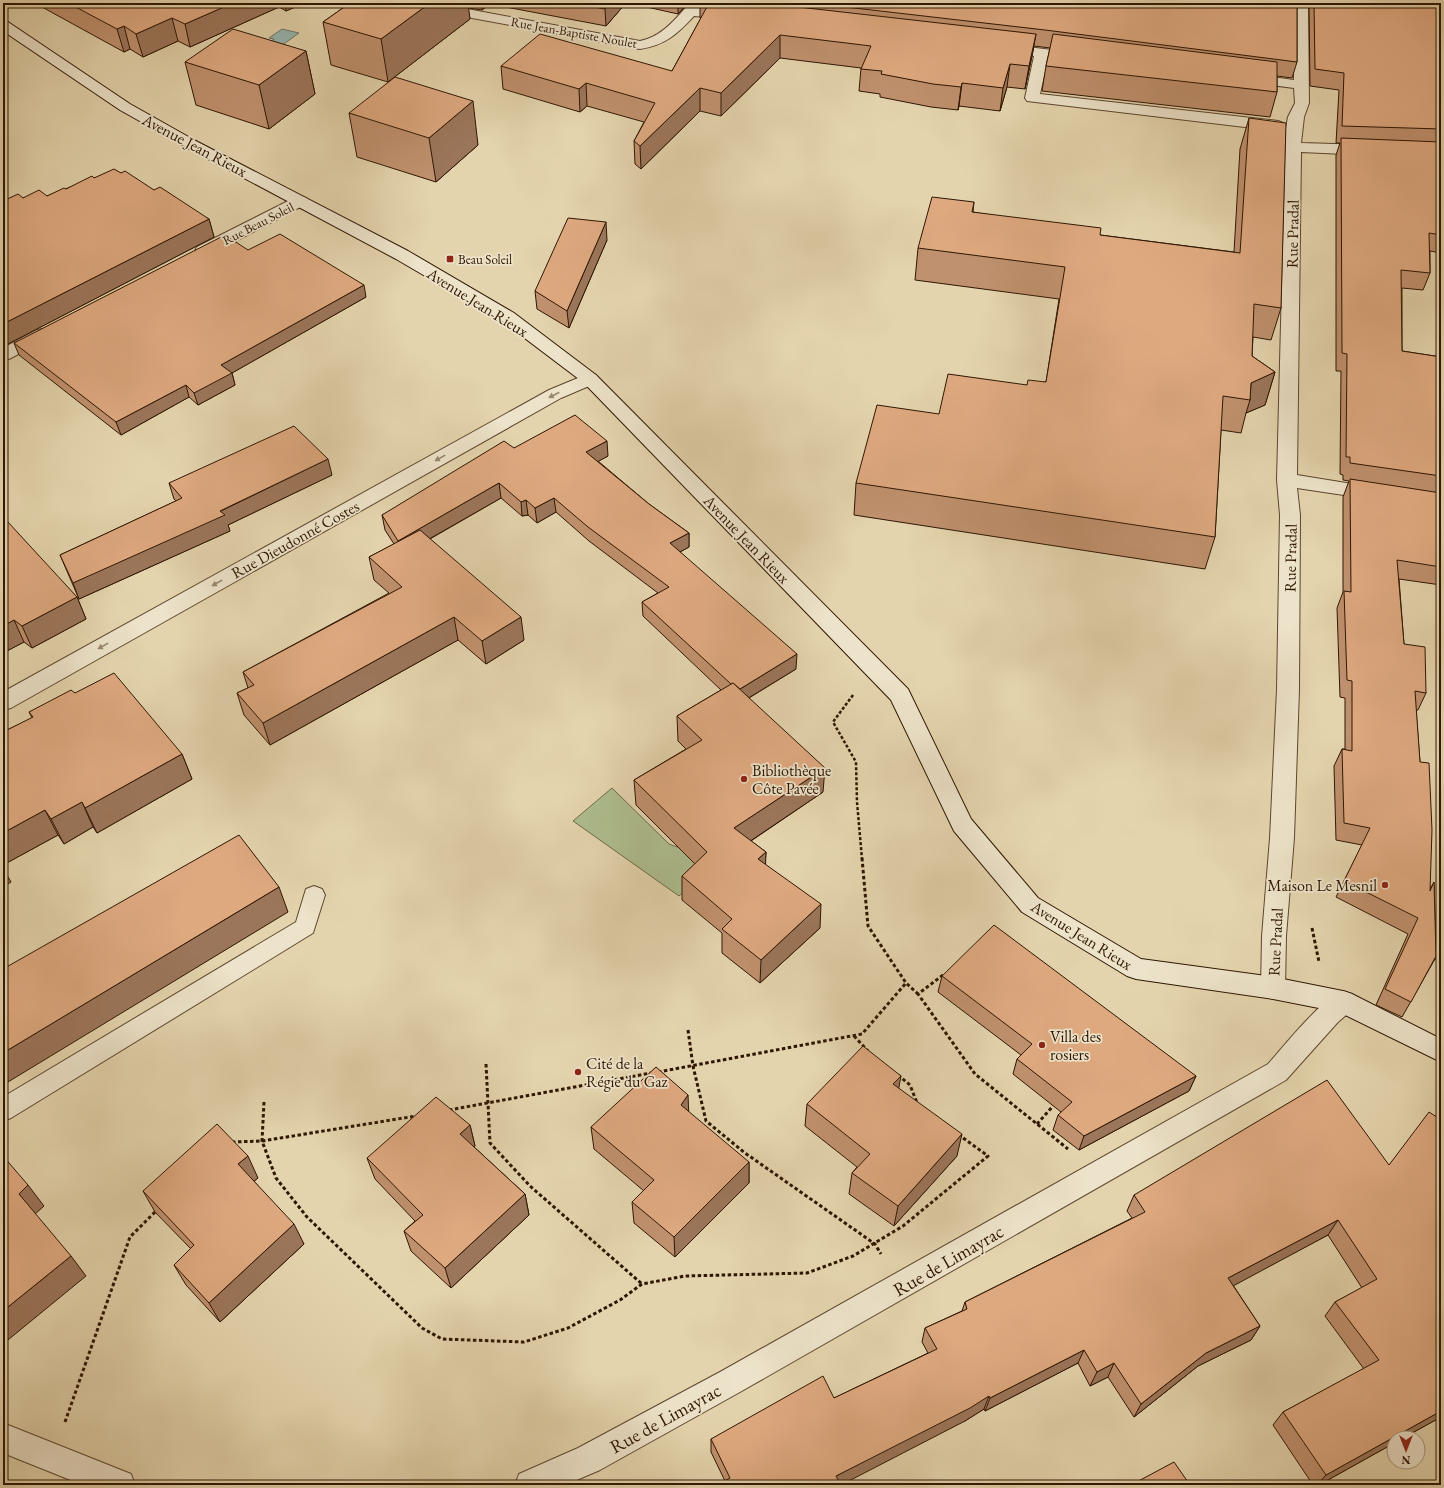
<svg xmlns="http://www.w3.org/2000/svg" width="1444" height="1488" viewBox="0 0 1444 1488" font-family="'EB Garamond',serif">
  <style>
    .green { fill: #aebe8f; stroke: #6e6a48 }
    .water { fill: #97b7b1; stroke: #6d776b }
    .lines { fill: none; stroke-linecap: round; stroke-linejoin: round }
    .service-casing { stroke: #5c462d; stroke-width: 2 }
    .minor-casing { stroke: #5c462d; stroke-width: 2 }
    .secondary-casing { stroke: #2e1602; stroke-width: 2 }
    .path-far1 { stroke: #2e1602; stroke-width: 2.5; stroke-dasharray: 3 2; stroke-linecap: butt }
    .path { stroke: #2e1602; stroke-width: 3; stroke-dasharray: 3.5 2.5; stroke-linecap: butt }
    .service { fill: #ede3ca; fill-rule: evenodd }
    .minor { fill: #ede3ca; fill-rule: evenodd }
    .secondary { fill: #ede3ca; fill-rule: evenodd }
    .wall { fill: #c0916e; stroke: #2e1602 }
    .shaded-wall { fill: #9c765a; stroke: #2e1602 }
    .building { fill: #dfa980; stroke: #2e1602 }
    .oneway { fill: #978770 }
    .poi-dot { fill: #8f2418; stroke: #ede3ca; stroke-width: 1.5 }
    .labels { text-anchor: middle; stroke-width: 3.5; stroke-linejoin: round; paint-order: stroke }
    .far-street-label { font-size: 13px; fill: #2e1602; stroke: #ede3ca }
    .far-poi-label { font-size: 13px; fill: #2e1602; stroke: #ede3ca; text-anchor: start }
    .street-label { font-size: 16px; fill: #2e1602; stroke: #ede3ca }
    .poi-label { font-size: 16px; fill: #2e1602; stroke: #ede3ca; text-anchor: start }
    .near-street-label { font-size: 19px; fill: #2e1602; stroke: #ede3ca }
  </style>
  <rect width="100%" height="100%" fill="#e4d4ad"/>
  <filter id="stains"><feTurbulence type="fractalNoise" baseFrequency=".005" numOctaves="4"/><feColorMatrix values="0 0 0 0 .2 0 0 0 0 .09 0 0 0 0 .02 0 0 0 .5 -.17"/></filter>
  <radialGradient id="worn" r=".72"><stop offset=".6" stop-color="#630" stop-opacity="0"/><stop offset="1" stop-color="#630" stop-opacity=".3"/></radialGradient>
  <polygon class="green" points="612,788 669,844 718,862 679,896 573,821"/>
  <polygon class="water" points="282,29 299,33 260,61 270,42 274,39 269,38"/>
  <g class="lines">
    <g class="service-casing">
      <polygon id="service" points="314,886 322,889 325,895 313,933 11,1118 3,1121 3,1097 296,922 306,889"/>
    </g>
    <g class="minor-casing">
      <g id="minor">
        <path d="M405 3H435L640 41C662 37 676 18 690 3H705L701 8 734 12 736 15 734 18 729 19 694 16C677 34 666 45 640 49L412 7 407 6Z"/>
        <polygon points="1294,3 1308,3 1309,103 1304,117 1301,143 1368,145 1373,147 1376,150 1373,153 1368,155 1301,152 1297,475 1377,488 1384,489 1387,494 1384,499 1377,500 1297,488 1300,515 1299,689 1294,838 1286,936 1285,988 1282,996 1273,999 1264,996 1261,988 1262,936 1270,838 1277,689 1280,515 1277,480 1286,128 1288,117 1295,103 1294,88 1248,82 1243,81 1241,78 1243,75 1248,74 1294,80"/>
        <polygon points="1004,44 1084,54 1086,57 1084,60 1079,61 1048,58 1040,94 1278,121 1283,123 1286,126 1283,129 1278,131 1027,101 1025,98 1034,56 999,51 997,48 999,45"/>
        <polygon points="300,196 306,198 308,201 306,204 209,255 203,256 197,255 195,251 197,247 294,198"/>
        <polygon points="43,329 49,330 52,334 49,338 9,359 3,360 3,348 37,330"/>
        <polygon points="590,373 596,375 599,379 596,383 561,398 11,708 3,710 3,692 549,390"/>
        <path d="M1343 991 1352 994 1355 1002 1352 1010 1338 1022 1286 1080 740 1392 600 1470 565 1485H515L519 1474 578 1448 720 1372 1268 1064C1286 1044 1320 1000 1343 991Z"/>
        <polygon points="3,1423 131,1474 135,1485 83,1485 3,1453"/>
      </g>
    </g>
    <g class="secondary-casing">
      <polygon id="secondary" points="3,21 8,22 130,104 194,140 408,251 514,313 596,375 908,689 971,819 1038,898 1141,959 1273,977 1343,991 1352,994 1441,1039 1441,1062 1339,1012 1273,999 1136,979 1127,976 1022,912 954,831 891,700 584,383 502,321 396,259 184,146 120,110 3,31"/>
    </g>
    <polyline class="path-far1" points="853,695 833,722 856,762 857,802 862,859"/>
    <g class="path">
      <polyline points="862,858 868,926 906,983 918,994"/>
      <polyline points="1312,928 1319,962"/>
      <polyline points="943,975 918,994 975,1074 1068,1149"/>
      <polyline points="688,1030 693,1066 706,1121 745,1153 875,1244 881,1254"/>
      <polyline points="854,1036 868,1051"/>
      <polyline points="486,1064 490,1143 530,1186 642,1284"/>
      <polyline points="658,1072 862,1034 906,983"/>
      <polyline points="898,1075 910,1085 917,1103"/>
      <polyline points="264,1102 262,1141 276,1178 307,1217 422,1328 442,1339 524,1342 568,1328 620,1300 642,1284 685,1276 807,1273 853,1256 903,1226 988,1156 959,1135"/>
      <polyline points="449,1110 651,1073"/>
      <polyline points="1037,1124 1053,1106"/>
      <polyline points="232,1142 262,1141 416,1116"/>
      <polyline points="65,1422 130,1237 157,1210"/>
    </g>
    <use href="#service" class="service"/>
    <use href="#minor" class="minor"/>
    <use href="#secondary" class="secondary"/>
  </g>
  <g class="wall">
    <polygon points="40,3 304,3 286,11 279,7 190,47 178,41 143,57 130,49 124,52 42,7"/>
    <polygon points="350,3 626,3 606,26 490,4 482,10 468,8 470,19 388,82 331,65 323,22"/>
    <polygon points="629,3 688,3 678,14"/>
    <polygon points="700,3 1297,3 1297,62 1292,78 1277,76 1277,92 1270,117 1042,91 1046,66 1050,48 1034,46 1025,89 1007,87 1000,111 959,106 958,110 931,107 880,97 880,94 859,91 861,68 780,58 721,116 700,111 641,169 635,164 634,141 644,122 587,106 580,112 503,89 501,66 672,71 701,18 700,18"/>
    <polygon points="1309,3 1441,3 1441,253 1430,251 1430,273 1423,290 1402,288 1402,351 1441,357 1441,585 1399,579 1404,644 1426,693 1418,710 1416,710 1420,762 1430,889 1434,882 1436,947 1441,925 1441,962 1435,959 1402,1017 1376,1005 1408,934 1336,897 1362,845 1336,840 1334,766 1342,749 1345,749 1345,698 1340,697 1337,608 1343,592 1343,497 1349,481 1343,480 1343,475 1340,474 1341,371 1336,371 1336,155 1340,143 1336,143 1339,90 1310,86"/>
    <polygon points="306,51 315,94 269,129 196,105 185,62"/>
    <polygon points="349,113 478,145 436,182 357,157"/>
    <polygon points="1249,118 1281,308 1271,340 1253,337 1252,356 1275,372 1265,405 1246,413 1241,433 1221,430 1215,537 1205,569 854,515 856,483 939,414 1027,385 1046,382 1059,299 915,280 918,248 974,202 973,212 1100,235 1234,252 1240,149"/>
    <polygon points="121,173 209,219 214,237 6,345 3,343 3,201 23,198 47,196 94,178"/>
    <polygon points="607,240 569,328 537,309 535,291"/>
    <polygon points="248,250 366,297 232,373 235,385 198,405 189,397 121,435 19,355 14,343"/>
    <polygon points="514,448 608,456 598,461 649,504 689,533 689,547 680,552 796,669 749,698 823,792 751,841 766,852 765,864 820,928 760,983 722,953 722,933 682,900 682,876 695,864 636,805 634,780 686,749 678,741 677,716 721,690 643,616 642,602 658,593 589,541 556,512 537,523 528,515 522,516 501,498 430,539 524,640 486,664 458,640 270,745 244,715 237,693 248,688 243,672 389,593 374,580 369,557 394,544 385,530 382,515"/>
    <polygon points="332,475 228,525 230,531 79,599 60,555 176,501 174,499 169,483"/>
    <polygon points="3,523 77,597 86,619 32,648 24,642 3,653"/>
    <polygon points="75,693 182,754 192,779 97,833 93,827 64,844 58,835 3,865 3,732 32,718 29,712"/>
    <polygon points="942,976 1196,1076 1189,1091 1079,1150 1053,1130 1058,1115 1061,1112 1013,1074 1017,1059 1021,1055 938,992"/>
    <polygon points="899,1088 957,1156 894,1226 849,1194 852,1173 857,1167 805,1126 807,1104"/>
    <polygon points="1441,1117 1441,1417 1319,1485 1313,1485 1273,1425 1283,1412 1364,1369 1325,1316 1335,1302 1362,1288 1328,1235 1233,1285 1260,1326 1251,1340 1198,1366 1134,1417 1108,1377 1090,1386 1078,1363 985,1411 984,1409 965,1421 725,1481 711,1452 711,1439 834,1398 928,1353 922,1342 925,1328 962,1311 965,1302 1132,1218 1127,1211 1134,1195 1389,1165 1440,1119"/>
    <polygon points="470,1125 475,1146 474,1147 525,1194 529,1215 451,1288 411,1251 404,1231 415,1221 375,1179 367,1158"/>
    <polygon points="591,1127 749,1162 749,1183 675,1257 634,1223 632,1202 644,1191 594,1149"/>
    <polygon points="258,1178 254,1181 304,1244 220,1322 186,1285 174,1265 191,1249 155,1212 143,1191"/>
  </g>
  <g class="shaded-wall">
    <polygon points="233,3 278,3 279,7 190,47 185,24"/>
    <polygon points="285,3 304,3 286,11"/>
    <polygon points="430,3 468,3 470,19 388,82 381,39"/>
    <polygon points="481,3 490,3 490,4 482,10"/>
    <polygon points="611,3 626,3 606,26 605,9"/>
    <polygon points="678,3 688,3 678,14"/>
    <polygon points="172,18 178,41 143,57 136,34"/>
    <polygon points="124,26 130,49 124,52 117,29"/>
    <polygon points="1036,34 1032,56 1025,89 1029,66"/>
    <polygon points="780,35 780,58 721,116 721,93"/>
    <polygon points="306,51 315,94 269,129 259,85"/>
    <polygon points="1010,64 1007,87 1000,111 1003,88"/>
    <polygon points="586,83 587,106 580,112 579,89"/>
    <polygon points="962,83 959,106 958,110 961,87"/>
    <polygon points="700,88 700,111 641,169 640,146"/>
    <polygon points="473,101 478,145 436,182 429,138"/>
    <polygon points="209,219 214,237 6,345 3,339 3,324"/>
    <polygon points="606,222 607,240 569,328 567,311"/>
    <polygon points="364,285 366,297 232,373 235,385 198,405 194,393 221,365"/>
    <polygon points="1275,372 1265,405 1246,413 1250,400 1251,383"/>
    <polygon points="186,385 189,397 121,435 116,422"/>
    <polygon points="607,441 608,456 588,467 586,452"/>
    <polygon points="328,459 332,475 228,525 230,531 79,599 73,583"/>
    <polygon points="499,483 501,498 401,555 398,541"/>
    <polygon points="554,498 556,512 537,523 535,508"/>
    <polygon points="526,500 528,515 522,516 521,502"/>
    <polygon points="689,533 689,547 671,557 670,543"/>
    <polygon points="77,597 86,619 32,648 22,626"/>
    <polygon points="454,617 458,640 270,745 263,723"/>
    <polygon points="521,617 524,640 486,664 482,641"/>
    <polygon points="14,620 24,642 3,653 3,626"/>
    <polygon points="797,654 796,669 737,705 737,691"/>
    <polygon points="182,754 192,779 97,833 85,808"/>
    <polygon points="825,768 823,792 734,852 734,828"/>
    <polygon points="82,802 93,827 64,844 51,819"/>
    <polygon points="45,810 58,835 3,865 3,833"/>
    <polygon points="766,852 765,877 758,859"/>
    <polygon points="3,868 11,882 3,887"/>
    <polygon points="279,887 288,912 3,1085 3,1053"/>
    <polygon points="821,904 820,928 760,983 761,960"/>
    <polygon points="901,1076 897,1098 893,1084"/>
    <polygon points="1196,1076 1189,1091 1079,1150 1084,1136"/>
    <polygon points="688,1095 689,1118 681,1105"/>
    <polygon points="470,1125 475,1146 466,1156 460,1134"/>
    <polygon points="962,1134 957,1156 894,1226 898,1206"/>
    <polygon points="248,1156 258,1178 248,1186 238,1164"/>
    <polygon points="749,1162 749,1183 675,1257 674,1237"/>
    <polygon points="28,1185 44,1206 34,1215 19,1194"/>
    <polygon points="525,1194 529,1215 451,1288 445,1268"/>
    <polygon points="1338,1220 1328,1235 1220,1293 1228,1278"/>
    <polygon points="294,1224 304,1244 220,1322 209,1303"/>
    <polygon points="71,1256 86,1276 3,1344 3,1311"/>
    <polygon points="1260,1326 1251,1340 1198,1366 1134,1417 1141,1404 1206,1353"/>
    <polygon points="1084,1350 1078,1363 985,1411 990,1398"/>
    <polygon points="1114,1363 1108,1377 1090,1386 1097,1372"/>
    <polygon points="989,1396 984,1409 965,1421 841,1485 835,1485 836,1476"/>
    <polygon points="1441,1411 1441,1417 1403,1438 1394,1438 1394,1443 1319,1485 1317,1485 1326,1475"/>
  </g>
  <g class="building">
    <polygon points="68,3 233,3 185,24 172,18 136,34 124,26 117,29"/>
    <polygon points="350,3 430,3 381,39 323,22"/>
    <polygon points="572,3 611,3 605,9"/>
    <polygon points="709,3 763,3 1036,34 1029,66 1010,64 1003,88 962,83 961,87 933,84 881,74 882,71 861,69 871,46 780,35 721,93 700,88 640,146 634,141 655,103 586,83 579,89 501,66 540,34 672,71"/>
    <polygon points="811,3 1297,3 1297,62 1045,30"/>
    <polygon points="1314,3 1441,3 1441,129 1342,126 1344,73 1315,69"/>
    <polygon points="233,29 306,51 259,85 185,62"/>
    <polygon points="1053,34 1277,62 1277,92 1046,66"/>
    <polygon points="395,77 473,101 429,138 349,113"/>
    <polygon points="1249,118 1286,123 1281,308 1254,304 1252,356 1275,372 1251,383 1250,400 1223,396 1215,537 856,483 877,405 939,414 948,374 1027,385 1028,380 1046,382 1065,267 918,248 932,197 974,202 972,212 1101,228 1100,235 1240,253"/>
    <polygon points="1341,138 1441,142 1441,235 1429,233 1430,273 1401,270 1402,351 1441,357 1441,476 1350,463 1350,457 1346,457 1347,354 1342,353"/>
    <polygon points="114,169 121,173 125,171 154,190 160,187 209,219 3,324 3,201 18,194 23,198 39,190 47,196 64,188 66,189 92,176 94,178"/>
    <polygon points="568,218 606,222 567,311 535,291"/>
    <polygon points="280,234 364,285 221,365 232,373 194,393 186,385 116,422 14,343 225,235 248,250"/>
    <polygon points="575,415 607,441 586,452 649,504 689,533 670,543 797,654 740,689 733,683 731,684 642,602 669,587 588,527 554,498 535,508 526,500 521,502 499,483 398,541 382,515 504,441 514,448"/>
    <polygon points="294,426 328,459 220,511 225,515 73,583 60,555 182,498 169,483"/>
    <polygon points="1350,479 1441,493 1441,567 1397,560 1404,644 1425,647 1426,693 1415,691 1420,762 1429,763 1432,830 1430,891 1434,882 1436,956 1411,1002 1385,989 1418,918 1344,881 1370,828 1344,823 1342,749 1352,751 1352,681 1347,680 1344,591 1351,592"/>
    <polygon points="7,521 77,597 22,626 14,620 3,626 3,523"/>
    <polygon points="420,530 521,617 482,641 454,617 263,723 237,693 254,685 243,672 402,587 369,557"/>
    <polygon points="114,673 182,754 85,808 82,802 51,819 45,810 3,833 3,732 33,717 29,712 71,690 75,693"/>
    <polygon points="733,683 825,768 734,828 766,852 758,859 821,904 761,960 722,929 732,919 682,876 707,852 634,780 702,740 677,716"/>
    <polygon points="239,835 279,887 3,1053 3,969"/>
    <polygon points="994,925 1196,1076 1084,1136 1058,1115 1072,1102 1017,1059 1032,1044 942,976"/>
    <polygon points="863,1046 901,1076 893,1084 962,1134 898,1206 852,1173 870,1154 807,1104"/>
    <polygon points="656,1067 688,1095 681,1105 749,1162 674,1237 632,1202 654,1180 591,1127"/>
    <polygon points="1327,1080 1389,1165 1429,1112 1440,1119 1441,1118 1441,1411 1326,1475 1283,1412 1379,1360 1335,1302 1377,1279 1338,1220 1228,1278 1260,1326 1206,1353 1141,1404 1114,1363 1097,1372 1084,1350 990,1398 989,1396 970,1408 836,1476 841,1485 717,1485 730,1478 711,1439 823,1376 834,1398 937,1349 925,1328 967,1309 965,1302 1145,1212 1134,1195"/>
    <polygon points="436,1097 470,1125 460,1134 525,1194 445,1268 404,1231 423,1215 367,1158"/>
    <polygon points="217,1124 248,1156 238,1164 294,1224 209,1303 174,1265 194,1245 143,1191"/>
    <polygon points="3,1156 28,1185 19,1194 71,1256 3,1311"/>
    <polygon points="1174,1462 1190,1485 1131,1485"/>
  </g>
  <defs><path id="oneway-solid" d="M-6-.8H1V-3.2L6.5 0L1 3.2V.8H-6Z"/></defs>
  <g class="oneway">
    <use href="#oneway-solid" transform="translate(554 395) rotate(153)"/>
    <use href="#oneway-solid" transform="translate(440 458) rotate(151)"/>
    <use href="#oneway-solid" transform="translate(217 583) rotate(151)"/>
    <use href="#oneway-solid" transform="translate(103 646) rotate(151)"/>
  </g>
  <g class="poi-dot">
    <rect x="446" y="255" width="8" height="8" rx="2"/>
    <circle cx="744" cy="779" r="4"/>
    <circle cx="1385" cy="885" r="4"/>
    <circle cx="1042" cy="1045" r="4"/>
    <circle cx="578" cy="1072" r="4"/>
  </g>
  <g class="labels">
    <g class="far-street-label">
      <text transform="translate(574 32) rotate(10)" y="5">Rue Jean-Baptiste Noulet</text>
      <text transform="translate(258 223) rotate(-27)" y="5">Rue Beau Soleil</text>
    </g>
    <g class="far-poi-label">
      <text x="458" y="264">Beau Soleil</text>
    </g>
    <g class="street-label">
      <text transform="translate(195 145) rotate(28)" y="6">Avenue Jean Rieux</text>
      <text transform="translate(1292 234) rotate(-89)" y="6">Rue Pradal</text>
      <text transform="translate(478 302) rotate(32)" y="6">Avenue Jean Rieux</text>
      <text transform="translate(295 539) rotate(-29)" y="6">Rue Dieudonné Costes</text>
      <text transform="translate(747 539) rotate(46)" y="6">Avenue Jean Rieux</text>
      <text transform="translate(1290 558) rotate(-89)" y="6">Rue Pradal</text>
      <text transform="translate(1082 935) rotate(32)" y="6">Avenue Jean Rieux</text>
      <text transform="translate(1275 942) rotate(-87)" y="6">Rue Pradal</text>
    </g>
    <g class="poi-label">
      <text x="752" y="776">Bibliothèque<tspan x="752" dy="18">Côte Pavée</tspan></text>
      <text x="1377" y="891" text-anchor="end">Maison Le Mesnil</text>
      <text x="1050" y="1042">Villa des<tspan x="1050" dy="18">rosiers</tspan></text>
      <text x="586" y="1069">Cité de la<tspan x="586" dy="18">Régie du Gaz</tspan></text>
    </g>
    <g class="near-street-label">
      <text transform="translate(948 1260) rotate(-30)" y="7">Rue de Limayrac</text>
      <text transform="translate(665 1418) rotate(-29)" y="7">Rue de Limayrac</text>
    </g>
  </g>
  <rect width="1444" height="1488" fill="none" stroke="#e4d4ad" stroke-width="16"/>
  <rect x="4" y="4" width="1436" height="1480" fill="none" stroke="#2e1602" stroke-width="2"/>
  <rect x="8" y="8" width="1428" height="1472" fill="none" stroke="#2e1602"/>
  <g transform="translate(1406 1450) rotate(180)"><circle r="19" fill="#ede3ca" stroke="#a1917a"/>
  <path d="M0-3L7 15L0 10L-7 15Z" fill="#8f2418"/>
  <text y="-6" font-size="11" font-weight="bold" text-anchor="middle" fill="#2e1602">N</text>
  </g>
  <rect width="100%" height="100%" filter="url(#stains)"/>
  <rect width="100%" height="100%" fill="url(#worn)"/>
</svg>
